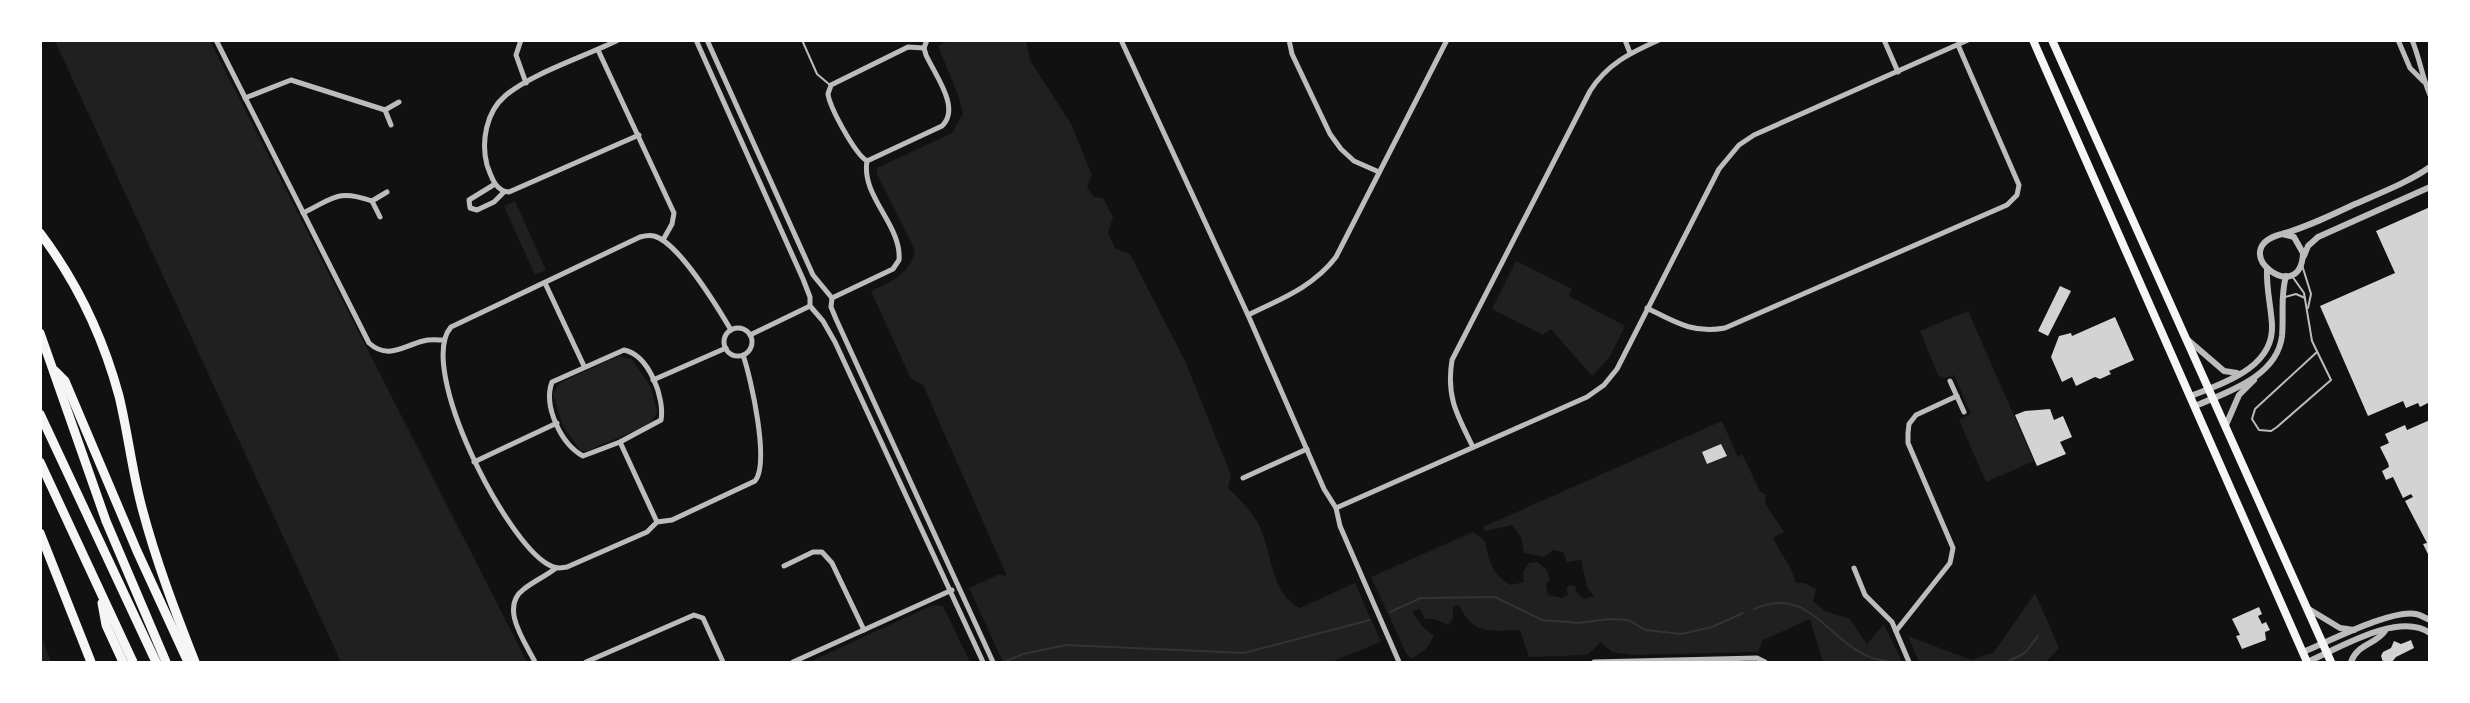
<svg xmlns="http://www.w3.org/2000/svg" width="2470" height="703" viewBox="0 0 2470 703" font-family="Merriweather,serif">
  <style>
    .green { fill: #202020 }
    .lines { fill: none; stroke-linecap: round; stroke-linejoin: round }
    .stream { stroke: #333; stroke-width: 2 }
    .building { fill: #d3d3d3 }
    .service { stroke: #bcbcbc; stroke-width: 2 }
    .minor { stroke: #bcbcbc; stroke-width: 5 }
    .tertiary { stroke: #bcbcbc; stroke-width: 6 }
    .primary { stroke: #f5f5f5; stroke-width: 8 }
    .motorway { stroke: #f5f5f5; stroke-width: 9 }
  </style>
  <rect width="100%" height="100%" fill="#111"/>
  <g class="green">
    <path d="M949 40 1026 41 1030 60 1071 124 1092 175 1087 187 1094 197 1103 198 1113 217 1108 233 1115 248 1130 254 1185 361 1231 475 1228 488C1240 499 1257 517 1262 532 1272 558 1273 595 1300 608L1355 583 1381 642 1331 662H1003L969 588 1000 574 1005 576 1006 574 923 385 911 379 871 291C891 282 910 274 915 250L877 174V168L952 133 963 113 958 95 938 46Z"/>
    <polygon points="55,41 210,41 527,662 341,662"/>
    <polygon points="515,201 546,270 535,275 504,206"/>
    <polygon points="1516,261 1572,289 1569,296 1625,326 1609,358 1592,376 1551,329 1543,335 1492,309"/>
    <polygon points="1968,311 2034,461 1986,482 1959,420 1971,414 1954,375 1944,378 1938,375 1920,331"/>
    <polygon points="619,356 632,359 651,388 657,411 655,417 646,426 587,451 581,451 563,426 553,394 558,385 566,380"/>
    <path d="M1722 421 1738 457 1742 454 1760 491 1766 495 1765 503 1784 532 1773 538C1780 553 1794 570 1796 583H1804L1816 589 1813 601 1825 611 1850 619 1867 644 1884 624 1902 662H1823L1810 619 1763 640 1758 652 1631 655 1612 652 1601 642 1587 655 1529 657 1520 630C1490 631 1473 635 1459 605L1453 607V619L1448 625 1435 619H1425L1420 609 1412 611 1423 627 1434 636 1427 648 1412 659 1406 653 1371 577 1473 532 1485 541C1488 559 1493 576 1511 585L1524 582 1523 572 1529 563 1537 562 1546 569 1550 579 1546 585 1548 595 1562 598 1569 594 1566 589 1569 585 1575 586 1576 592 1584 599 1594 596 1587 587 1581 560 1567 562 1563 552 1553 550 1544 557 1524 553 1521 537 1512 525 1485 531 1483 527Z"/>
    <polygon points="2035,593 2059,648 2046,662 1919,662 1908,636 1971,660 1994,652"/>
    <polygon points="933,605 943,606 970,662 809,662"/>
    <polygon points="41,634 51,662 41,662"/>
  </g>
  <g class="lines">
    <g class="stream">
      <path d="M1754 609C1806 586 1824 634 1863 654 1871 659 1882 660 1890 662"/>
      <polyline points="1390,612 1421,598 1495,597 1542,620 1579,623 1609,619 1629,620 1645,630 1681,634 1712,627 1743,613"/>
      <polyline points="1004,662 1023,654 1066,645 1244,653 1370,620"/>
      <polyline points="2007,662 2025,653 2038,636"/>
    </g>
  </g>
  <g class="building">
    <polygon points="2430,207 2430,402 2420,407 2418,403 2406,408 2403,401 2368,416 2320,306 2395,273 2376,231"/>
    <polygon points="2060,286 2071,291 2048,336 2038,331"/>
    <polygon points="2115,317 2134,360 2109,371 2111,374 2100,379 2095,377 2076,386 2072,377 2062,382 2051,357 2059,336 2071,333 2072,336"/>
    <polygon points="2050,409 2054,420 2063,416 2072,437 2060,442 2066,454 2037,466 2015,415 2025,411"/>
    <polygon points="2430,420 2430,558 2423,544 2427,543 2405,501 2413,497 2411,494 2403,498 2393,477 2386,480 2382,471 2389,467 2388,463 2380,447 2389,443 2385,434 2405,425 2407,430"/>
    <polygon points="1721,444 1727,456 1707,464 1702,452"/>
    <polygon points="2259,607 2262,614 2258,616 2262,624 2266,622 2270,630 2265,632 2266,640 2242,649 2236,636 2240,635 2232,619"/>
    <polygon points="2411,640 2414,648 2396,657 2392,662 2383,662 2381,656 2383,652 2391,648 2394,641 2401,644"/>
  </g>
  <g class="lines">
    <g class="service">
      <polyline points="802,40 817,74 830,85"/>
      <polyline points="2302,265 2311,294 2308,308"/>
      <polyline points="2292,276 2304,293 2312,341 2331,380 2277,427 2271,431 2259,430 2252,419 2255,409 2317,352"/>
      <polyline points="2285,297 2296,294 2305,298"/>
    </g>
    <g class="minor">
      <path d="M216 40 369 343C388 360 403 346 423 341 430 339 437 340 443 340"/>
      <polyline points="521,40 516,55 526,83"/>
      <path d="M618 40C586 56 530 74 505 96 486 112 481 142 487 165 491 176 495 191 509 192L639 135"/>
      <polyline points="696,40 803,279 810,297 810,306 823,321 835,342 983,662"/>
      <polyline points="707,40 813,275 832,298 831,307 836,319 993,662"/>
      <polyline points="1121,40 1248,315 1324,489 1336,508 1340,526 1399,662"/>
      <polyline points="1289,40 1292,54 1330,134 1341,149 1354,161 1379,172"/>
      <polyline points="1625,40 1630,53"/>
      <polyline points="1884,40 1898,72"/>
      <polyline points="2398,40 2410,68 2423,81"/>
      <path d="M2412 40C2420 59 2422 77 2430 95"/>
      <polyline points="598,50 674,213 672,224 663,240"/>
      <polyline points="245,98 291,80 385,110"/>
      <polyline points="391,125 385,110 399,102"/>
      <path d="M867 161C855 154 830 108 828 94 828 93 831 86 831 85L908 47 924 48"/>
      <path d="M867 161 942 126C961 108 935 75 926 55L924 48 927 40"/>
      <polyline points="495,184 469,200 470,208 477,210 494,202 504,192"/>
      <path d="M303 213C334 198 337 189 372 201"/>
      <polyline points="380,217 372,201 387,192"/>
      <polyline points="545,283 584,366"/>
      <path d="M832 298 893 269 899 260C902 225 861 197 867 161"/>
      <path d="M1647 308C1675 322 1693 334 1725 328L2007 205 2017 195 2019 185 1958 45"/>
      <path d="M1248 315C1281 299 1313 287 1336 257L1447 40"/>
      <circle cx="738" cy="342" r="14"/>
      <path d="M731 330C718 308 678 242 654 236 650 235 644 236 640 237L451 327C416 367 506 543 549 565 556 569 560 568 567 567L647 532 657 522 672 520 755 481C770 463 751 378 743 355"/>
      <polyline points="750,335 810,306"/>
      <path d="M624 350C649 355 665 398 661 420L620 442 583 456C561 444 543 406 552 382Z"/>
      <polyline points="653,380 726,348"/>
      <polyline points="1950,381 1964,412"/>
      <polyline points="620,442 657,522"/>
      <path d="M1473 447C1457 415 1446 397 1452 360L1590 91C1607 64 1630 53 1659 40"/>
      <polyline points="474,462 557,423"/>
      <polyline points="1243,478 1307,449"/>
      <polyline points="1336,508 1587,397 1604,385 1617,369 1719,169 1739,145 1754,135 1968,40"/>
      <polyline points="784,566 813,552 822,552 832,563 864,630"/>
      <polyline points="1854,568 1865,595 1892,622 1909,662"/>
      <polyline points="1896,631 1950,563 1953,548 1908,443 1908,433 1909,424 1916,415 1957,396"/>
      <path d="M535 662C525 642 499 607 524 589 534 581 546 576 556 568"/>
      <polyline points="586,662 694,615 703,618 723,662"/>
      <polyline points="793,662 952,590"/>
      <polyline points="1594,662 1757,658 1765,662"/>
    </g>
    <g class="tertiary">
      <path d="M2282 234 2294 237 2303 253C2301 309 2223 249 2282 234 2307 227 2332 215 2355 204 2380 193 2407 183 2430 167"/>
      <polyline points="2304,256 2308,246 2318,237 2430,187"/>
      <polyline points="2188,340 2224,371 2237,373"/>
      <path d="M2191 396C2223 383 2274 368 2272 325 2271 306 2266 288 2267 269"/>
      <path d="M2195 406C2227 392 2277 377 2282 336 2284 314 2280 298 2286 276"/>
      <polyline points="2226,425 2239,395 2254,380"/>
      <polyline points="2307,608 2340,628 2354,630"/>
      <path d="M2303 652C2328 642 2391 609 2416 614 2421 615 2425 618 2430 620"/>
      <path d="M2307 662C2338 649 2398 611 2430 633"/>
      <path d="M2351 662C2357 644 2375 645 2385 631"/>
    </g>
    <g class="primary">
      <polyline points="2033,40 2307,662"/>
      <polyline points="2052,40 2331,662"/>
    </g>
    <g class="motorway">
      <path d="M40 233C77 282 103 337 119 396 128 433 132 471 142 508 156 561 175 611 195 662"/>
      <polyline points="40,333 106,521 166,662"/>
      <polyline points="55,371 65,381 137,551 188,662"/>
      <polyline points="40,414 156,662"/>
      <polyline points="40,462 133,662"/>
      <polyline points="40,533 91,662"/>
      <polyline points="102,603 106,625 123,662"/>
    </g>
  </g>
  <rect width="2470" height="703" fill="none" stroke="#ffffff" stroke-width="84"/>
</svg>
